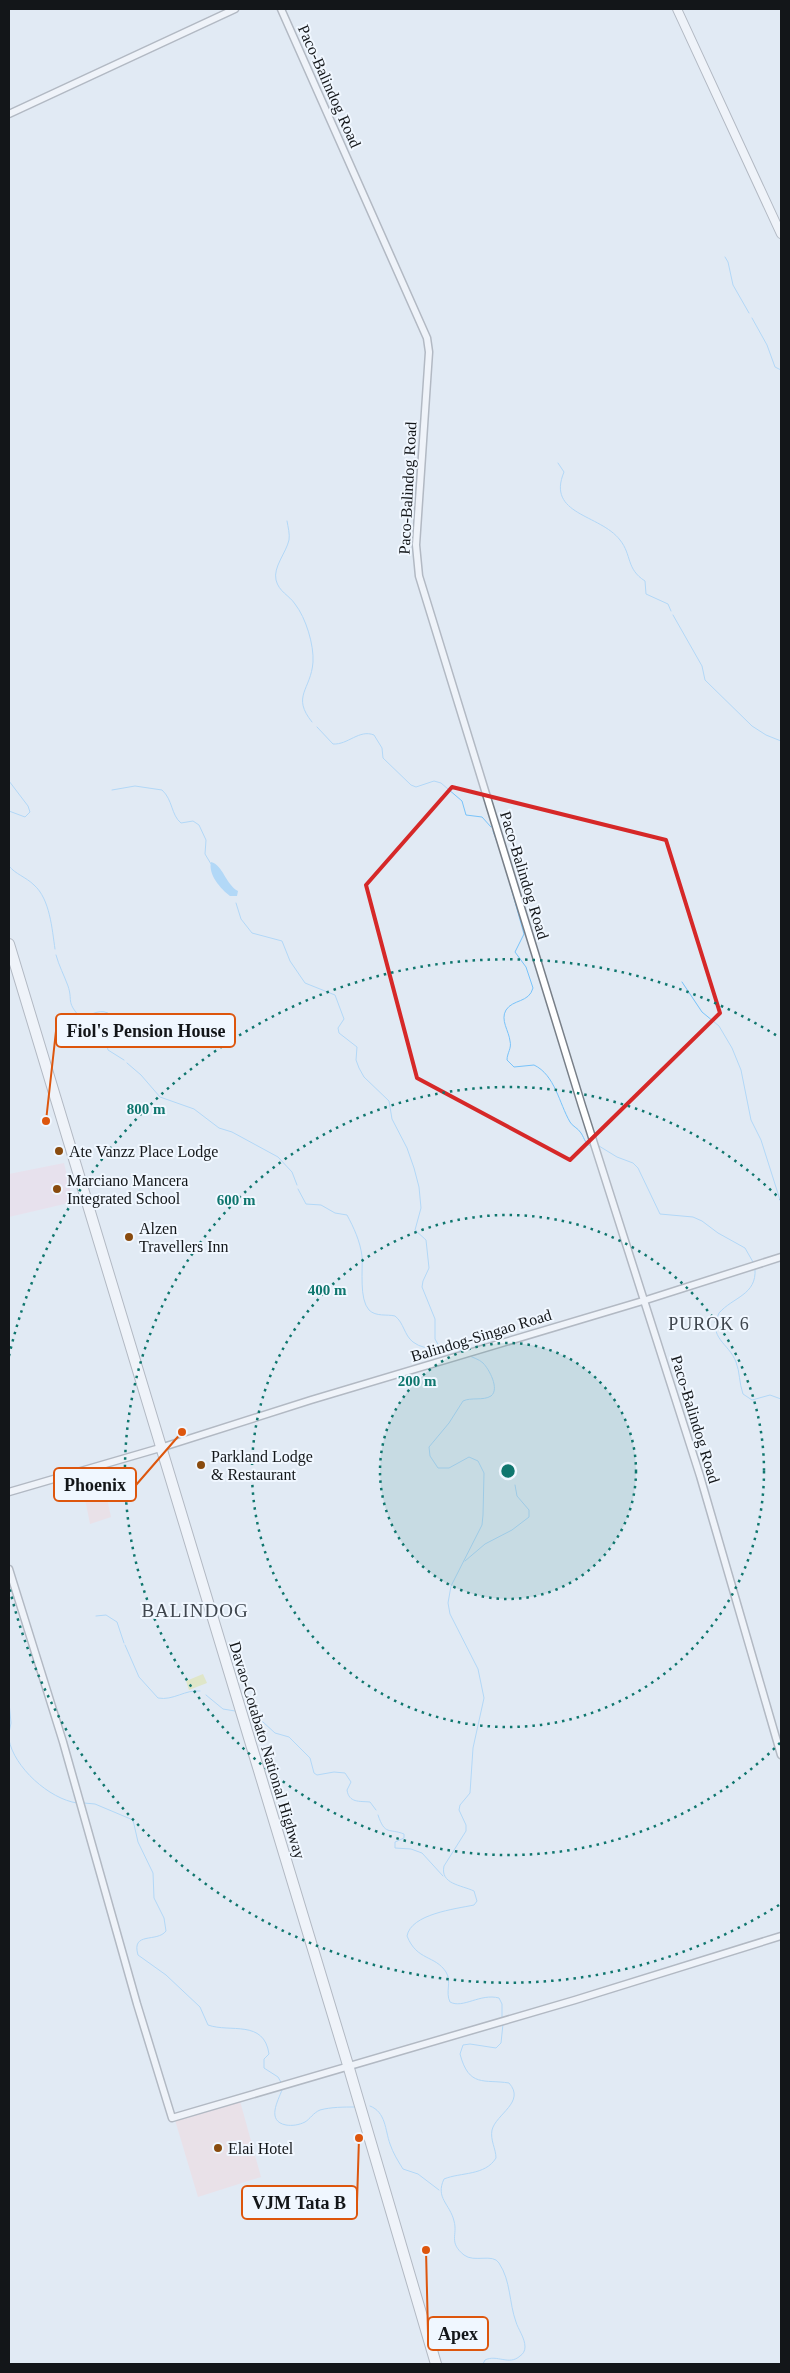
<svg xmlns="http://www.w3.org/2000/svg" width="790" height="2373" viewBox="0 0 790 2373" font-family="Georgia,serif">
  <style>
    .commercial { fill: #f2d7da }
    .education { fill: #eed8e4 }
    .green { fill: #dbe293 }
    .water { fill: #78c3fa }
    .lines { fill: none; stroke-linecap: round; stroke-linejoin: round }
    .stream { stroke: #78c3fa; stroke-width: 1 }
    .minor-casing { stroke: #787f88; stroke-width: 9 }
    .major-casing { stroke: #787f88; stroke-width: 10 }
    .highway-casing { stroke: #787f88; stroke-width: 12 }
    .minor { stroke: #fff; stroke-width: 6 }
    .major { stroke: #fff; stroke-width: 8 }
    .highway { stroke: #fff; stroke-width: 10 }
    .marked { fill: none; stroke: #d62828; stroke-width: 4; stroke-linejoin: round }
    .ring { fill: none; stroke: #0f766e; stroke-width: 2.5; stroke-dasharray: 2.5 5 }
    .poi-dot { fill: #894b0e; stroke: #f0f7ff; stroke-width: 2 }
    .labels { text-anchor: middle; stroke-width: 4; stroke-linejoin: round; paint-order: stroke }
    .street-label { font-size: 16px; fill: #131619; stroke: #f0f7ff }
    .poi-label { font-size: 16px; fill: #131619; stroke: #f0f7ff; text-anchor: start }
    .neighbourhood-label { font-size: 18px; letter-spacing: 1px; fill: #3e454d; stroke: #f0f7ff }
    .quarter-label { font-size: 19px; letter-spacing: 1px; fill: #3e454d; stroke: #f0f7ff }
    .centre { fill: #0f766e; stroke: #f0f7ff; stroke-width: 2.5 }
    .ring-label { font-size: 15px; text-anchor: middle; font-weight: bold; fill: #0f766e; stroke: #f0f7ff; stroke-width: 4; stroke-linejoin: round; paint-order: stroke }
    .leader { fill: none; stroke: #dd560d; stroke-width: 2 }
    .callout-dot { fill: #dd560d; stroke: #f0f7ff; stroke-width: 2 }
    .callout { fill: #f0f7ff; stroke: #dd560d; stroke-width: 2 }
    .callout-label { font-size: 18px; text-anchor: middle; font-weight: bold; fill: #131619 }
  </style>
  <rect width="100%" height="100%" fill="#e1eaf4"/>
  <g class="commercial">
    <polygon points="100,1467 111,1517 90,1524 80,1473"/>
    <polygon points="240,2101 261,2177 198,2197 175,2120"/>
  </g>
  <polygon class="education" points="64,1163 73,1202 9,1217 9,1174"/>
  <polygon class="green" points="203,1674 207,1683 189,1690 186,1681"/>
  <path class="water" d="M211 862C223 865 226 885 238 891L237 896H230C221 889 208 875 211 862Z"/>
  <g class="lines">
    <g class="stream">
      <polyline points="725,257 728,262 733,285 749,313"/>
      <polyline points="752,318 767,345 775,367 781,370"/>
      <path d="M558 463 564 472C546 515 600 514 620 540 632 555 626 569 645 581L646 594 668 604 671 611"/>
      <path d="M287 521C288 527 290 534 289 540 286 553 273 567 276 580 279 592 289 595 295 604 306 618 314 645 313 662 311 690 291 696 312 722"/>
      <polyline points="673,615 702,666 705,680 752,726 766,735 781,741"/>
      <path d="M317 727 333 744C348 745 359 729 374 735L382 748 383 758 411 785 416 787 434 781 441 783 462 801 466 815 482 817 491 827"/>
      <polyline points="9,781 28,806 30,812 25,817 9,811"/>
      <path d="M112 790 135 786 162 790C173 800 171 815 181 823L193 821 199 825 206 840 205 854 211 864"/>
      <polyline points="493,831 503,858"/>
      <polyline points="9,841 9,852"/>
      <path d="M9 866C15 874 26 877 34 885 50 899 52 929 55 949"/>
      <path d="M508 877 524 934 515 952 526 967 533 988C529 1003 513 999 506 1010 500 1020 509 1031 510 1041 512 1048 507 1053 507 1060L514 1067 534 1065C555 1075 559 1103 570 1122 572 1126 578 1128 581 1133 585 1139 585 1145 593 1147"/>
      <polyline points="236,903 241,919 252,933 282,941 290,961 305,983 335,995 344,1019 338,1028 339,1033 357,1047 356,1060 359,1068 364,1077 389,1101 392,1119 407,1148 414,1168 419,1187 421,1208 415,1230 426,1240 429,1268 423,1281 422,1287 435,1319 435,1339 440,1348"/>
      <path d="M56 955C59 966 64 975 68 986 73 1001 66 1001 79 1016 90 1018 97 1008 108 1013L114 1027 107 1046 108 1050 124 1060"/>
      <polyline points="682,982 702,1012 719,1026 732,1048 741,1070 751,1120 761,1140 781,1203"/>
      <polyline points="127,1063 141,1075 160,1097 194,1109 219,1128 232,1132 278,1157 292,1172 297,1185"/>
      <polyline points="599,1146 617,1157 633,1163 638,1168 660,1214 693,1217 702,1221 718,1233 745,1248 753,1262"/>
      <path d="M298 1189 306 1204 321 1205 335 1213 347 1215C354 1228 360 1241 362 1256 363 1270 359 1299 369 1310 376 1317 387 1314 395 1316 404 1323 404 1335 413 1342 427 1353 447 1346 463 1351"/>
      <path d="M755 1269C757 1295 733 1297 719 1313 707 1338 729 1343 736 1362 740 1372 739 1383 743 1394L752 1400 770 1395 781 1399"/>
      <path d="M468 1355C473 1358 479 1359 483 1363 489 1369 500 1389 491 1396 483 1401 471 1397 463 1401L449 1423 429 1447 430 1456 438 1468H449L469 1457 478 1461 484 1473 483 1515 482 1525 451 1586 448 1603 450 1614 478 1669 484 1698 473 1748 470 1793 460 1805 459 1810 466 1825V1831L444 1866C440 1884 461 1885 474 1891L477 1901 474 1905C455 1909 411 1914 407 1936 417 1961 435 1955 446 1972 452 1982 445 1992 450 2002 463 2009 480 1993 499 1998L502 2004V2018"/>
      <polyline points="465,1561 485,1544 512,1530 529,1517 529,1510 517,1496 515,1485"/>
      <polyline points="96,1616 106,1615 117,1622 124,1643"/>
      <path d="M125 1645 139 1677 158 1698C173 1701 186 1689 200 1691"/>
      <polyline points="206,1695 223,1709 235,1711"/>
      <polyline points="9,1702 11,1723 9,1733"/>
      <path d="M247 1710 250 1711 255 1719 263 1722 275 1733 289 1737 310 1758 314 1773 317 1775 334 1772 345 1773 351 1782 347 1790C349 1803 359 1801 370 1802L376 1810"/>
      <path d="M9 1740C14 1767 49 1799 77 1803"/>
      <path d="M84 1803 95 1804 133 1820 138 1842 153 1873 154 1898 164 1918 166 1931C157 1943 131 1931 138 1955L166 1975 200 2007 208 2025C230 2033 264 2019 269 2054L264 2059V2068L278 2077 282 2084"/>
      <path d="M378 1815C385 1836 389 1828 404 1834V1838L395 1842V1848L411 1849 422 1853 443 1876"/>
      <path d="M282 2090C278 2101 266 2121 286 2125 292 2126 299 2125 305 2122 310 2119 313 2113 320 2110 331 2107 344 2107 355 2107"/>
      <path d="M370 2106C386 2112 385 2130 390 2144 393 2153 398 2161 403 2169L418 2174 439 2190"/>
      <path d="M483 2364 485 2360C497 2354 509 2366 520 2356 523 2354 525 2351 525 2347 525 2338 518 2329 516 2322 509 2303 511 2281 499 2263 493 2253 474 2263 464 2255 448 2242 458 2235 454 2221 450 2204 435 2198 444 2179 461 2172 485 2176 496 2158 496 2149 490 2140 492 2130 496 2114 526 2102 509 2083 484 2079 469 2088 460 2054L463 2045 470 2044 496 2048 501 2043 503 2024"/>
    </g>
    <g class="minor-casing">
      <g id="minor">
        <polyline points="281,9 427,338 429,352 416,545 419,576 582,1106 700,1476 781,1755"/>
        <polyline points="9,114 235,9"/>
        <polyline points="9,1492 160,1448 311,1400 646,1300 781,1257"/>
        <polyline points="9,1569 63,1742 137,2004 172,2118 575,2000 781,1936"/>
      </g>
    </g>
    <g class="major-casing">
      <polyline id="major" points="677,9 781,234"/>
    </g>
    <g class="highway-casing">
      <polyline id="highway" points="9,944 348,2065 436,2364"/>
    </g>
    <use href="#minor" class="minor"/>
    <use href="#major" class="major"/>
    <use href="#highway" class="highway"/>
  </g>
  <path d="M0 0H790V2373H0ZM452 787 666 840 720 1013 570 1160 417 1078 366 885Z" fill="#e1eaf4" fill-opacity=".55" fill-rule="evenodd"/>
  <path class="marked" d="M452 787 666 840 720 1013 570 1160 417 1078 366 885Z"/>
  <circle cx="508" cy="1471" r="128" fill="#0f766e" fill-opacity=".12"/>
  <g class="ring">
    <circle cx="508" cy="1471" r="128"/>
    <circle cx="508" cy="1471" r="256"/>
    <path d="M780 1743A384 384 0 1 1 780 1199"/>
    <path d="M779 1905A512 512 0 0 1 9 1586M9 1356A512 512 0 0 1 779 1037"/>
  </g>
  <g class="poi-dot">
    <circle cx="59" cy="1151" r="5"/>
    <circle cx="57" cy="1189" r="5"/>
    <circle cx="129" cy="1237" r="5"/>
    <circle cx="201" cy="1465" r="5"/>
    <circle cx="218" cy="2148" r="5"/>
  </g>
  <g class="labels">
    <g class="street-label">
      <text transform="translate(330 86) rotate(66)" y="6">Paco-Balindog Road</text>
      <text transform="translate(407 488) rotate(-87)" y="6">Paco-Balindog Road</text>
      <text transform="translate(525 875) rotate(73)" y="6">Paco-Balindog Road</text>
      <text transform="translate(481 1335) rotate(-17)" y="6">Balindog-Singao Road</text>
      <text transform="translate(696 1419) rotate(73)" y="6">Paco-Balindog Road</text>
      <text transform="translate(268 1750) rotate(73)" y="6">Davao-Cotabato National Highway</text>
    </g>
    <g class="poi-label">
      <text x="69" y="1157">Ate Vanzz Place Lodge</text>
      <text x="67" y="1186">Marciano Mancera<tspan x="67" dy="18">Integrated School</tspan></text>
      <text x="139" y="1234">Alzen<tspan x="139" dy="18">Travellers Inn</tspan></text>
      <text x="211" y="1462">Parkland Lodge<tspan x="211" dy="18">&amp; Restaurant</tspan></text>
      <text x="228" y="2154">Elai Hotel</text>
    </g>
    <g class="neighbourhood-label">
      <text x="709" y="1330">PUROK 6</text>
    </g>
    <g class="quarter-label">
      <text x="195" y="1617">BALINDOG</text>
    </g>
  </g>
  <circle cx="508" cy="1471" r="8" class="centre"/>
  <g class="ring-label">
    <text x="146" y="1114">800 m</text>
    <text x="236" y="1205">600 m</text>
    <text x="327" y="1295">400 m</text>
    <text x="417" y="1386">200 m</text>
  </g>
  <path class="leader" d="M46 1121L56 1031M182 1432L136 1485M359 2138L357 2202M426 2250L428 2333"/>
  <g class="callout-dot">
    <circle cx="46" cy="1121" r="5"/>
    <circle cx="182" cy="1432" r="5"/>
    <circle cx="359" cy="2138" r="5"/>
    <circle cx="426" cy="2250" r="5"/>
  </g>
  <g class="callout">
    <rect x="56" y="1014" width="179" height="33" rx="5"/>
    <rect x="54" y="1468" width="82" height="33" rx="5"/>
    <rect x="242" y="2186" width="115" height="33" rx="5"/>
    <rect x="428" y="2317" width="60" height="33" rx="5"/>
  </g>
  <g class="callout-label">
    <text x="146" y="1037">Fiol's Pension House</text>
    <text x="95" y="1491">Phoenix</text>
    <text x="299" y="2209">VJM Tata B</text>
    <text x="458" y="2340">Apex</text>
  </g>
  <rect width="790" height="2373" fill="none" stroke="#131619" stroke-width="20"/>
</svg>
